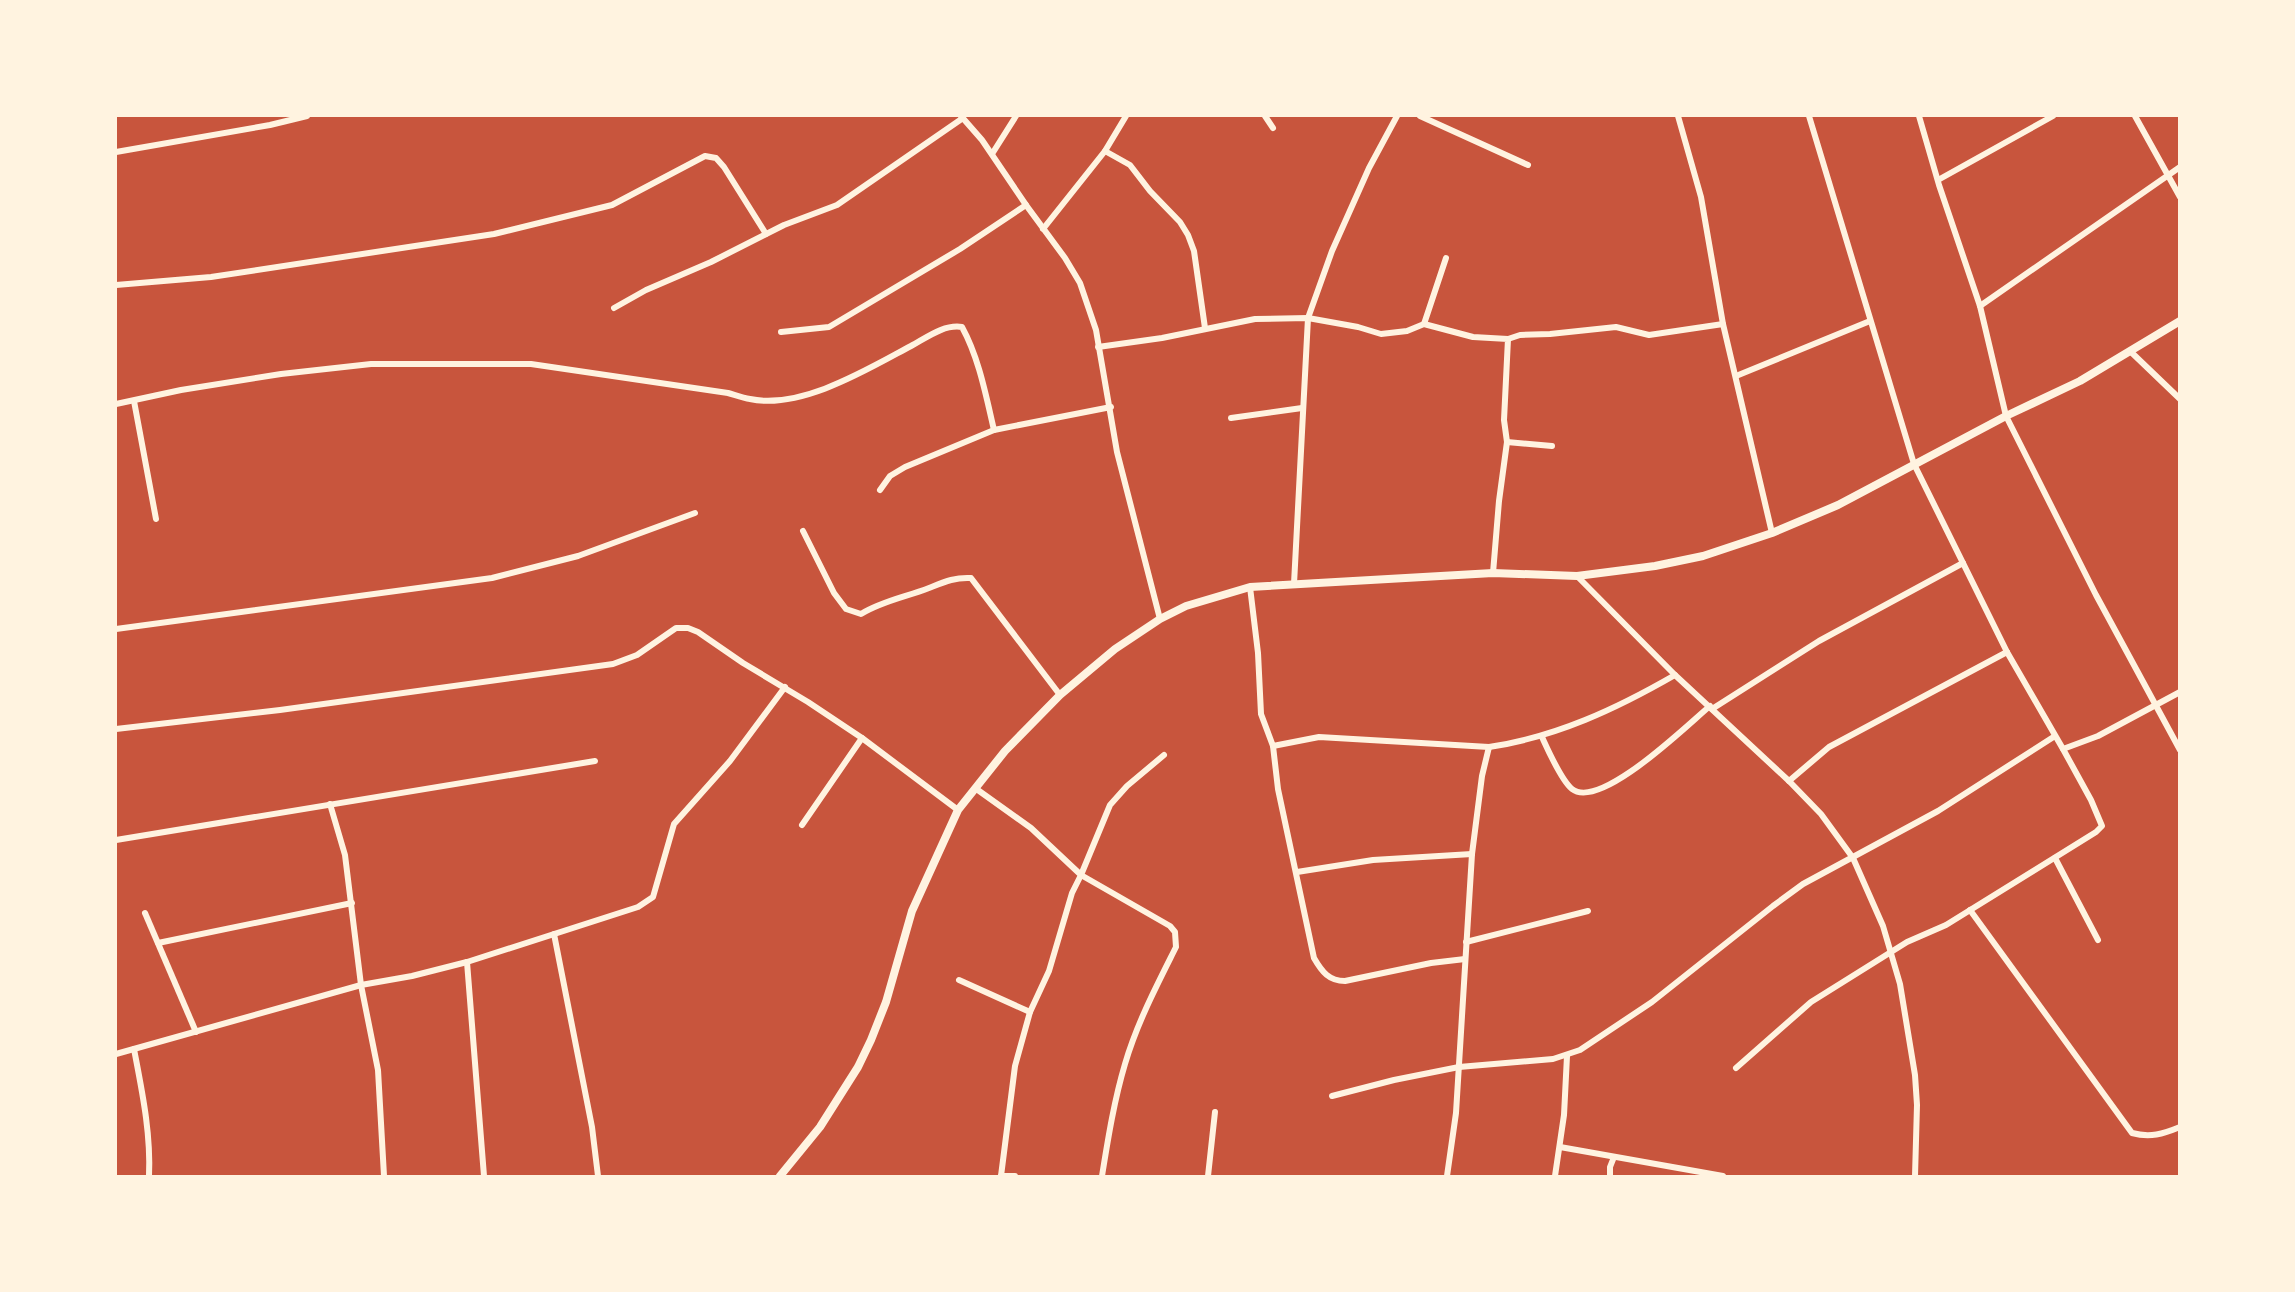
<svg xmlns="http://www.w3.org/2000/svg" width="2295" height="1292" viewBox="0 0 2295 1292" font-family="Signika,sans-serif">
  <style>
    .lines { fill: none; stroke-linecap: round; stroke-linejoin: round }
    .minor { stroke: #fff3e0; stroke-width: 6 }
    .tertiary { stroke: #fff3e0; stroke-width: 8 }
  </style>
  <rect width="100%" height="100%" fill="#c8553d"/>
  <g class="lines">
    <g class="minor">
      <polyline points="961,116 982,140 1026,205 1065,258 1080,283 1096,330 1117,452 1160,619"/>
      <polyline points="1265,116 1273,128"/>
      <polyline points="1420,116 1528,165"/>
      <polyline points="1678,116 1701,197 1723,324 1772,533"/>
      <polyline points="1919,116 1939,185 1980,306 2006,416 2096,595 2180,750"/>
      <polyline points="2135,116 2180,197"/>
      <polyline points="1105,151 1130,165 1150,191 1180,222 1188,235 1194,251 1205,328"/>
      <polyline points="116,152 270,125 307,116"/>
      <polyline points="992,154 1016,116"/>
      <polyline points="1938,180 2053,116"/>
      <polyline points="1043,229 1105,151 1126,116"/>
      <polyline points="116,285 211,277 494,234 612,205 705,156 716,158 724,167 766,234"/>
      <polyline points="1980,306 2180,167"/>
      <polyline points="614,308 646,290 711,262 784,225 837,205 963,118"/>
      <polyline points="1424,324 1446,258"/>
      <polyline points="781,332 829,327 960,249 1026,205"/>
      <polyline points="1508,339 1520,335 1550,334 1616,327 1649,335 1723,324"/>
      <polyline points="1098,347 1162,338 1255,319 1308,318 1358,327 1381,334 1407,331 1424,324 1473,337 1508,339 1504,420 1507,442 1499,501 1493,573"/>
      <polyline points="2131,352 2180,399"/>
      <polyline points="1736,376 1870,321"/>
      <polyline points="134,401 156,519"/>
      <path d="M116 404 181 390 281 374 371 364H531L728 393C735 395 743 398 750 399 801 410 868 369 911 346 926 338 944 324 962 327 979 358 986 396 994 430"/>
      <polyline points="1231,418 1302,408"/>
      <polyline points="1507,442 1552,446"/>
      <polyline points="880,490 890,476 905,467 994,430 1111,407"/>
      <path d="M803 531 834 593 846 609 861 614C882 601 906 597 929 588 944 582 955 577 971 578L1060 695"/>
      <polyline points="1577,576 1675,675 1789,781 1821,814 1853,858 1883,926 1900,984 1915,1075 1917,1105 1915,1176"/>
      <polyline points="1294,584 1308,318 1332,251 1369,168 1397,116"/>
      <path d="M1250 587 1258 653 1261 714 1273 746 1278 789 1314 958C1322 972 1329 981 1345 981L1431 963 1465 959"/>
      <polyline points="116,629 492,578 578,556 695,513"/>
      <polyline points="1712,709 1819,641 1963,563"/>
      <polyline points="116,729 280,710 613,664 637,655 676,628 688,628 698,632 743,663 808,702 862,738 958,810"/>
      <path d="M1542 737C1548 750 1561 780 1572 789 1600 811 1687 725 1710 706"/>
      <path d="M1273 746 1319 737 1489 747C1556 737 1616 709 1675 675"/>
      <polyline points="2063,749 2098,736 2180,692"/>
      <polyline points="1789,781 1829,747 2007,652"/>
      <polyline points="975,788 1031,828 1081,875 1072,893 1049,971 1030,1012 1015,1066 1001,1176"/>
      <polyline points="330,804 345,855 361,985 378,1070 384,1176"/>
      <polyline points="802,825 862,738"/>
      <polyline points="116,840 595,761"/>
      <polyline points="2055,858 2098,940"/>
      <polyline points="1297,872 1373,860 1472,854"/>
      <path d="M1970 910 2132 1133C2150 1138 2163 1134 2180 1127"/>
      <polyline points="145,913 196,1032"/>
      <polyline points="554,934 592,1127 598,1176"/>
      <polyline points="1466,942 1588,911"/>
      <polyline points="158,943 352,903"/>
      <polyline points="467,962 484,1176"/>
      <polyline points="959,980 1030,1012"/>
      <path d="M134 1049C142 1091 151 1133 149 1176"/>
      <polyline points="116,1054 361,985 412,976 467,962 638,907 653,897 674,824 730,761 785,687"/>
      <polyline points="1736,1068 1811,1002 1907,942 1946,925 2096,832 2102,826 2091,800 2063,749 2007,652 1914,464 1809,116"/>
      <polyline points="1332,1096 1394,1080 1459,1067 1553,1059 1580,1050 1652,1002 1773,906 1803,884 1938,811 2055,736"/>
      <polyline points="1560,1147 1723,1176"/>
      <polyline points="1001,1176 1015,1176"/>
      <path d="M1102 1176C1108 1139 1114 1101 1125 1064 1137 1023 1157 985 1176 947L1175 932 1170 926 1081 875 1110 805 1127 786 1164 755"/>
      <polyline points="1208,1176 1215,1112"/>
      <polyline points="1447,1176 1456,1113 1472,854 1482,776 1489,747"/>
      <polyline points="1555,1176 1564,1115 1567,1056"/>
      <polyline points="1610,1176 1610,1167 1614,1157"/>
    </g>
    <polyline class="tertiary" points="780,1176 820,1127 858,1067 871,1040 886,1002 912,911 958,810 1005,751 1060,695 1115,649 1160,619 1186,606 1250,587 1493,573 1577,576 1655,566 1703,556 1772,533 1838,505 2006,416 2080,381 2180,321"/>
  </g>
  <rect width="2295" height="1292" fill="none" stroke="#fff3e0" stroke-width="234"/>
</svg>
